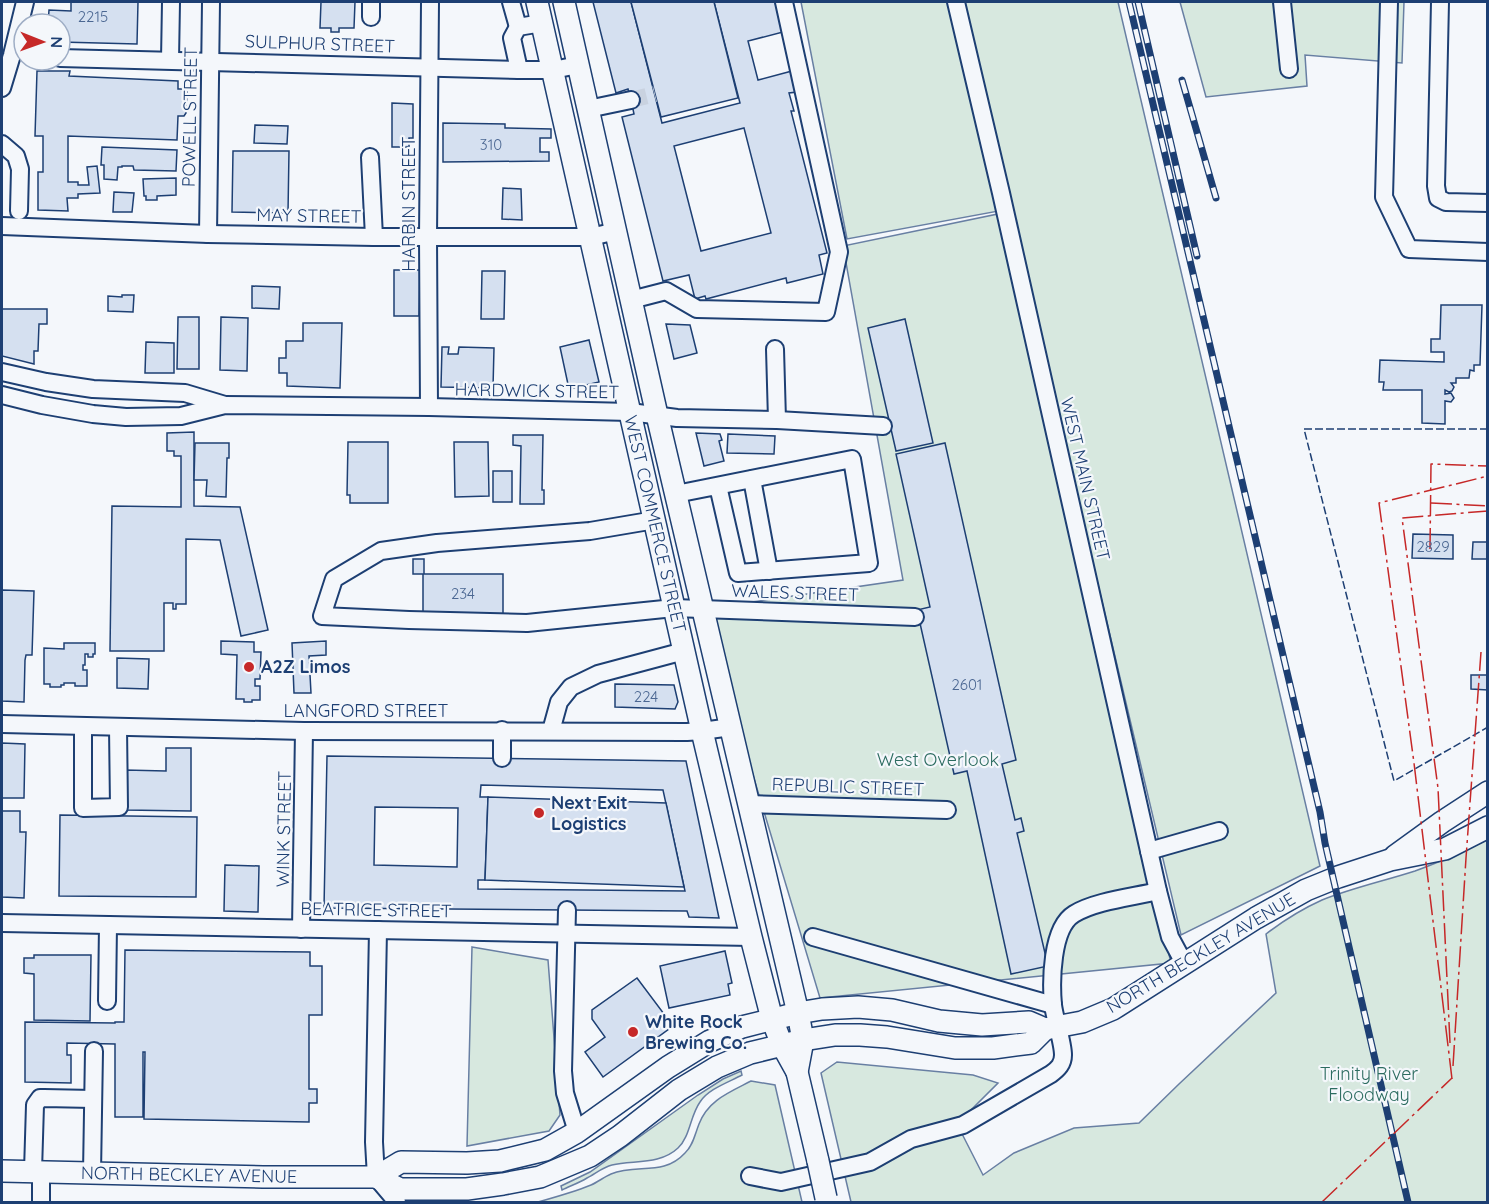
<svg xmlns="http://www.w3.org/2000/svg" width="1489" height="1204" viewBox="0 0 1489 1204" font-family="Quicksand,sans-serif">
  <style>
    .green { fill: #d7e8df; stroke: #687fa3; stroke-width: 1.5 }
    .building { fill: #d5e0f0; stroke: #1d3f73; stroke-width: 1.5; fill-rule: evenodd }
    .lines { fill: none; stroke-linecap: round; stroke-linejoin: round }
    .minor-tunnel { stroke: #c9d2e0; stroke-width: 16; stroke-dasharray: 16 8; stroke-linecap: butt }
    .minor-casing { stroke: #1d3f73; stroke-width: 20 }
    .major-casing { stroke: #1d3f73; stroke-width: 24 }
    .minor { stroke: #f4f7fb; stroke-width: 16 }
    .major { stroke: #f4f7fb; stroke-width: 21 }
    .rail-casing { stroke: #1d3f73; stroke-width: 7 }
    .rail { stroke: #f4f7fb; stroke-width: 4.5; stroke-dasharray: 14; stroke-linecap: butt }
    .major-bridge-casing { stroke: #1d3f73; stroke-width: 24; stroke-linecap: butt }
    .major-bridge { stroke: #f4f7fb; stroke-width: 21 }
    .fence { stroke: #1d3f73; stroke-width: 1.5; stroke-dasharray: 8 3; stroke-linecap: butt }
    .power { stroke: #c62828; stroke-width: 1.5; stroke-dasharray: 21 4.5 3 4.5; stroke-linecap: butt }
    .poi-dot { fill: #c62828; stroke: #f4f7fb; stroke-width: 2 }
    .labels { text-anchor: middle; stroke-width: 4.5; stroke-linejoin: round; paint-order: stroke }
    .number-label { font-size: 15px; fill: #4b6792 }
    .street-label { font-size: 18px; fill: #1d3f73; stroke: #f4f7fb }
    .poi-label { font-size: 18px; font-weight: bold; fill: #1d3f73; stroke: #f4f7fb; text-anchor: start }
    .park-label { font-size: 18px; fill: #2c6c60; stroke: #f4f7fb }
  </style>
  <rect width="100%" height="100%" fill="#f4f7fb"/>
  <g class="green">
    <polygon points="801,2 1118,2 1320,866 1181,935 1009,209 847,239"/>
    <polygon points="1180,2 1404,2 1402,63 1305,55 1307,86 1206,97"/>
    <polygon points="998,214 1171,963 820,998 703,609 903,580 843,246"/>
    <path d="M1487 840V1202H851L821 1073 837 1062 973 1075 998 1083 957 1124 983 1175 1014 1153 1074 1128 1139 1123 1179 1084 1276 993 1266 934C1283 921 1302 909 1322 900 1352 888 1384 881 1415 871 1440 862 1464 851 1487 840Z"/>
    <polygon points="472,947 548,960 560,1115 549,1131 467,1146"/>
    <path d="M741 1071 742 1075C729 1082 708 1089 700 1102 690 1116 690 1137 678 1148 660 1165 634 1160 612 1165 603 1167 595 1174 587 1178 579 1183 570 1186 562 1190L561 1186 590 1172 698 1095 723 1079Z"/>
    <path d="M751 1081 775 1085 802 1202H538C556 1197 574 1192 591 1185 598 1182 604 1177 611 1174 637 1163 663 1177 685 1153 693 1146 695 1134 699 1124 708 1100 730 1092 751 1081Z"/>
  </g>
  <g class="building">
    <polygon points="71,2 138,2 137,44 60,42 60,24 48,24 49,10 71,11"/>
    <polygon points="321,2 355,2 354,28 339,28 339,32 331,32 331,28 320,28"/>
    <path d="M593 2H631L662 123 740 103 714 2H775L783 32 748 41 758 80 792 71 797 92 789 93 794 111H791L827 253 819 255 823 274 787 283 786 278 706 299 705 296 695 299 689 275 663 281 622 117 634 114 631 100 628 89 616 93ZM744 128 771 233 701 251 674 146Z"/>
    <polygon points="631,2 714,2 738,98 661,117"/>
    <polygon points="37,71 70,71 69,76 178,81 178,89 184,89 187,92 186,113 184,116 178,116 177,140 68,136 68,182 78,182 78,185 89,185 87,167 97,166 100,193 78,194 78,198 67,198 68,211 38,210 38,172 43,172 43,136 35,136"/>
    <polygon points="392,103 413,104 413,138 409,138 409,147 392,147"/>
    <polygon points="443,123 505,124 505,128 551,129 551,138 540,138 540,152 549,152 549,161 443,162"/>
    <polygon points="255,125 288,126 287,144 254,143"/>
    <polygon points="102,147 177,150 176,171 134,170 133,166 122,166 122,167 118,167 117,180 104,179 104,165 101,165"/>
    <polygon points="233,151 289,151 288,213 232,212"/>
    <polygon points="176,178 176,195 157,196 157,200 146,200 146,196 144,196 143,179"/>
    <polygon points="503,188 521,189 522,220 502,219"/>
    <polygon points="114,192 134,193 132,212 113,212"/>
    <polygon points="394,270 420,270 419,316 394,316"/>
    <polygon points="482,271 505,271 504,319 481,319"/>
    <polygon points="252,286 280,287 279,309 252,308"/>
    <polygon points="122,295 134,295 133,312 108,311 108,296 122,297"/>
    <polygon points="1441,305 1482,305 1480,365 1474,365 1474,371 1470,370 1469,378 1456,378 1456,383 1451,383 1454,387 1452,391 1449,392 1445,390 1445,394 1451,393 1454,398 1451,402 1445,401 1445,424 1422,423 1422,390 1383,390 1384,382 1379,382 1380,360 1444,362 1444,352 1431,352 1431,339 1440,339"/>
    <polygon points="2,309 47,309 47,324 39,324 38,351 34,351 34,364 2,356"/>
    <polygon points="178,317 199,317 199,369 177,369"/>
    <polygon points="221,317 248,318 247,371 220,370"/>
    <polygon points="905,319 933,443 896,451 868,328"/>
    <polygon points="303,323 342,323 340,388 287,386 287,373 279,373 279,358 286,358 286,341 303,341"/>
    <polygon points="666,324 690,325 697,353 674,359"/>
    <polygon points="589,340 599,382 569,389 560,347"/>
    <polygon points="146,342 174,343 174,373 145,373"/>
    <polygon points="442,347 449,347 448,354 458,354 459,347 494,348 493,388 441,387"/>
    <polygon points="194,432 194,506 240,507 268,630 241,636 220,540 186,539 186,604 176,604 176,609 173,609 173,603 164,603 164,651 110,651 112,506 181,507 181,456 174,456 174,451 167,451 167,433"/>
    <polygon points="696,433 720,434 722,440 719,441 724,461 704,466"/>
    <polygon points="728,434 775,436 774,454 727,453"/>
    <polygon points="513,435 543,435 542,490 544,490 544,504 520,504 521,446 513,445"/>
    <polygon points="348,442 388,442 388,503 350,503 350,495 347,495"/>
    <polygon points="454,442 488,442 489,496 455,497"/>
    <polygon points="195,443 229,443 229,458 227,458 226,497 206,496 207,480 194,480"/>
    <polygon points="945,443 1016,760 1002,764 1015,820 1021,818 1024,831 1017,833 1048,966 1011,974 967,771 954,774 917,610 930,607 896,454"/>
    <rect x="493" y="471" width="19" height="31"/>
    <polygon points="1413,534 1453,535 1453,559 1412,558"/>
    <polygon points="1473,542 1488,542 1488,559 1472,559"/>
    <polygon points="413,559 424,559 424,574 503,574 503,615 423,614 423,574 413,574"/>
    <polygon points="2,590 34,591 32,655 26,655 25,660 24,702 2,701"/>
    <polygon points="221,641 254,642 254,652 261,652 260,679 255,679 255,686 260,686 260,700 252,700 252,702 244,702 244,699 236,699 237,655 221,654"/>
    <polygon points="326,641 326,655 309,656 311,693 294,693 292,643"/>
    <polygon points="64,643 95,643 95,654 93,654 93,657 88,657 88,654 85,654 85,665 83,665 83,670 87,670 87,686 75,686 75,683 64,683 64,685 61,685 61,687 50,687 50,684 44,684 44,648 64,649"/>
    <polygon points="117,658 149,659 148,689 117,688"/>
    <polygon points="1471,675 1488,675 1488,690 1471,689"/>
    <polygon points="615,684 674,685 678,702 675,709 615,707"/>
    <polygon points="2,743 25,744 24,798 2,798"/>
    <polygon points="166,748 191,748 191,811 125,810 125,770 166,771"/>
    <path d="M327 756 686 761 719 918 689 917 687 911 324 908ZM481 785 663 790 685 891 478 889V880H485L488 797H480ZM375 807 458 808 457 867 374 865Z"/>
    <polygon points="488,797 666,803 684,887 485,880"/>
    <polygon points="2,811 20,811 20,832 26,832 24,898 2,897"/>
    <polygon points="60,815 197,817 196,897 59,896"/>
    <polygon points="225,865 259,866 258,912 224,911"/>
    <polygon points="125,950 310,952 310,966 322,966 322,1015 309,1015 309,1089 317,1089 317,1103 309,1103 309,1122 144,1119 145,1052 143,1052 143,1117 115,1117 115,1044 67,1043 67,1055 71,1055 71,1083 25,1082 25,1022 115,1023 115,1022 124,1022"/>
    <polygon points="725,951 732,983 728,984 730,995 669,1008 660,966"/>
    <polygon points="34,955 91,955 90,1021 34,1020 34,974 24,973 24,958 34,958"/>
    <polygon points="637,978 673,1026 603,1077 585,1052 605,1037 592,1019 592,1010"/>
  </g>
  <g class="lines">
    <polyline class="minor-tunnel" points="631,100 655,94"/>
    <g class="minor-casing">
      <g id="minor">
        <polyline points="511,2 518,27"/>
        <polyline points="956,2 1001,193 1158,891 1170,937 1184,963"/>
        <polyline points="1282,2 1289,69"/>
        <polyline points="1389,2 1384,197 1409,249 1488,252"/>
        <polyline points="1440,2 1436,186 1438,198 1446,202 1488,203"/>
        <polyline points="371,17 371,2"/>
        <polyline points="60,58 519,70 553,70 578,65"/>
        <polyline points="170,60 171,2"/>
        <polyline points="519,70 512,38 518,27 542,23"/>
        <polyline points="2,88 12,55 25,2"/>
        <polyline points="588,109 631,100"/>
        <polyline points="2,144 16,156 20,169 19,211"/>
        <polyline points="370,157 374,237"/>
        <polyline points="2,226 208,234 374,237 591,237 616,231"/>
        <polyline points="208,234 211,2"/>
        <polyline points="631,300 666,291 697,309 826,312 839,252 784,2"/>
        <polyline points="775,349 777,420"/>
        <polyline points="2,372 46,382 93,389 185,393 225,405"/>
        <polyline points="2,395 42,405 93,414 126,417 181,416 225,405 429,407 630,412 677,418 777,420 883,426"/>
        <polyline points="429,407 428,237 430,2"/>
        <polyline points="752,479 769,571"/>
        <polyline points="676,494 852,459 869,563 738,573 718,486"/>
        <polyline points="655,520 590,531 437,543 381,551 334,579 322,616 409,620 527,623 674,608 915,617"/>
        <polyline points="2,724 304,731 687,732 702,731 731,727"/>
        <polyline points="83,726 83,808 119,807 118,727"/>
        <polyline points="551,731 559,702 571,687 598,674 684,651"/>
        <polyline points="502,758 502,730"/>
        <polyline points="749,804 947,810"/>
        <polyline points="1149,851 1219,831"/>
        <polyline points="567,910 563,1071 565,1093 577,1132"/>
        <polyline points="2,923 751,937"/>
        <polyline points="301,929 304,731"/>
        <polyline points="378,930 374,1142 376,1177 397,1202"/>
        <polyline points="813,937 1053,1005"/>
        <polyline points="107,1001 108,925"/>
        <polyline points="33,1171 35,1105 40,1098 44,1098 93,1099"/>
        <polyline points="92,1173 94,1051"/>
        <path d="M750 1176 781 1182 870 1162 911 1139 963 1125 1051 1074C1058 1069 1063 1064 1063 1055 1063 1042 1055 1020 1053 1005 1051 982 1051 928 1074 914 1095 901 1133 897 1158 891"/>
        <polyline points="41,1202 41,1172"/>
      </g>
    </g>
    <g class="major-casing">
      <g id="major">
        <polyline points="537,2 702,731 751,937 772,1019 782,1045 797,1072 818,1161"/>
        <polyline points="564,2 657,415 798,1013 803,1040 797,1072"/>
        <polyline points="1395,856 1442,822 1488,792"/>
        <polyline points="2,1171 263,1177 376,1177 400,1189 467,1189 503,1184 540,1177 590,1156 620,1136 679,1090 717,1067 750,1053 803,1040 835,1035 860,1035 887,1037 955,1048 993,1048 1031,1043 1045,1029"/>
        <polyline points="376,1177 401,1162 467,1163 500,1161 545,1150 577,1132 668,1067 710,1041 742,1027 798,1013 822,1009 858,1007 892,1010 939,1021 982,1025 1029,1022 1045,1029 1082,1022 1113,1009 1256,918 1306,890 1338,877 1390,860 1445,849 1488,827"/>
      </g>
    </g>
    <use href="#minor" class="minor"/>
    <use href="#major" class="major"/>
    <g class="rail-casing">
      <g id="rail">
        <polyline points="1129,2 1320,812 1325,843 1408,1202"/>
        <polyline points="1138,2 1197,256"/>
        <polyline points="1182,80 1216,198"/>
      </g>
    </g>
    <use href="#rail" class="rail"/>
    <g class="major-bridge-casing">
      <polyline id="major-bridge" points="818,1161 826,1198"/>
    </g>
    <use href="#major-bridge" class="major-bridge"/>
    <polyline class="fence" points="1488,429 1304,429 1394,781 1488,727"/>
    <g class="power">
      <polyline points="1431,503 1488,506"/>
      <polyline points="1430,549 1431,464 1488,466"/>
      <polyline points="1450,1043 1438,788 1402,518 1488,511"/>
      <polyline points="1453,1066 1466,858 1481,652"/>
      <polyline points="1452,1079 1414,763 1379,503 1488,476"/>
      <polyline points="1322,1202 1452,1078"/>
    </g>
  </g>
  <g class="poi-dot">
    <circle cx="249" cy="667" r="6"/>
    <circle cx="539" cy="813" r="6"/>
    <circle cx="633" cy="1032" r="6"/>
  </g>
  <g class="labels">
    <g class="number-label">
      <text x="93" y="22">2215</text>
      <text x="491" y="150">310</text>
      <text x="1433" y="552">2829</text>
      <text x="463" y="599">234</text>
      <text x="967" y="690">2601</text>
      <text x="646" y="702">224</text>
    </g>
    <g class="street-label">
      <text transform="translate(320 44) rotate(2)" y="6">SULPHUR STREET</text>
      <text transform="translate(190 117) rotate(-89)" y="6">POWELL STREET</text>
      <text transform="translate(409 204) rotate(-90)" y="6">HARBIN STREET</text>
      <text transform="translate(309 216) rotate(1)" y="6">MAY STREET</text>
      <text transform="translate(537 391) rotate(1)" y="6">HARDWICK STREET</text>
      <text transform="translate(1085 479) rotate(77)" y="6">WEST MAIN STREET</text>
      <text transform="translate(655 524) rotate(77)" y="6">WEST COMMERCE STREET</text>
      <text transform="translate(795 593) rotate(2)" y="6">WALES STREET</text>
      <text x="366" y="717">LANGFORD STREET</text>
      <text transform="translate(848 787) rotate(2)" y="6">REPUBLIC STREET</text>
      <text transform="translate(284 829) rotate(-89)" y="6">WINK STREET</text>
      <text transform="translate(376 910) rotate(1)" y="6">BEATRICE STREET</text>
      <text transform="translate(1201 953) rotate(-31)" y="6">NORTH BECKLEY AVENUE</text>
      <text transform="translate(189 1175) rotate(1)" y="6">NORTH BECKLEY AVENUE</text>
    </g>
    <g class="poi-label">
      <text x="261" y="673">A2Z Limos</text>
      <text x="551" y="809">Next Exit<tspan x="551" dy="21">Logistics</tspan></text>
      <text x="645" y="1028">White Rock<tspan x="645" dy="21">Brewing Co.</tspan></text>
    </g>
    <g class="park-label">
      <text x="938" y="766">West Overlook</text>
      <text x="1369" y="1080">Trinity River<tspan x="1369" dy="21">Floodway</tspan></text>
    </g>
  </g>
  <rect width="1489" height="1204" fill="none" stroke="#1d3f73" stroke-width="6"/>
  <g transform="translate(42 42) rotate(91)"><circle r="28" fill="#f4f7fb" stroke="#9eadc5" stroke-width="1.5"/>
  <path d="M0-4.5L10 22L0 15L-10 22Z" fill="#c62828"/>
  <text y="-9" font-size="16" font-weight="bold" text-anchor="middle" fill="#1d3f73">N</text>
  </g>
</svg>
